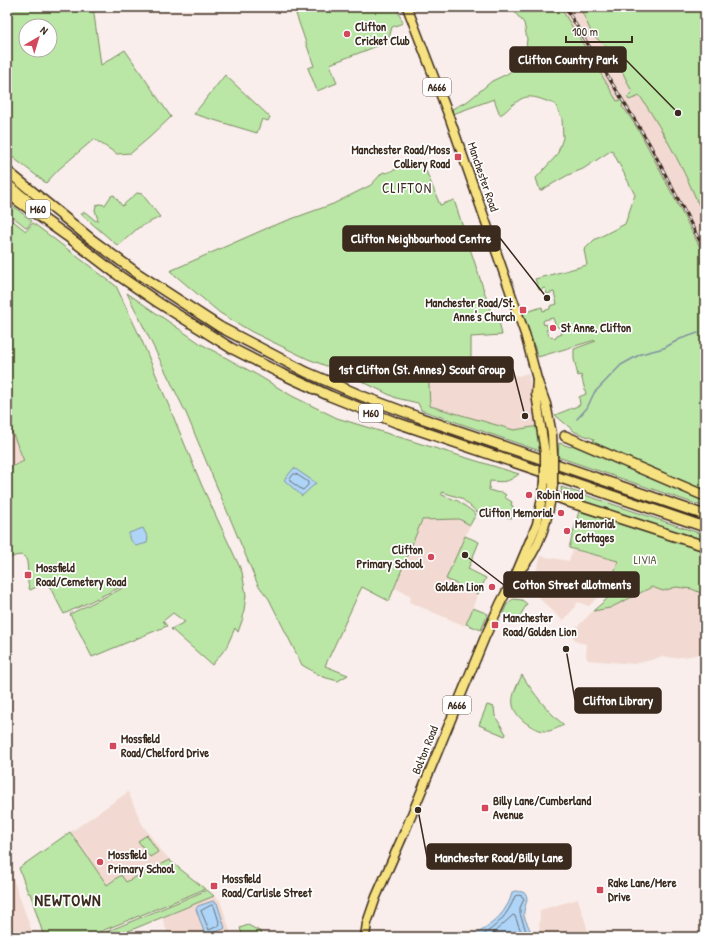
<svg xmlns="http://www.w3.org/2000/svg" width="712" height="944" viewBox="0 0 712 944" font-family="'Patrick Hand',sans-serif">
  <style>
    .built { fill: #f2dad2 }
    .green { fill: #bae7a5; stroke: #7a8862; fill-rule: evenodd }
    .water { fill: #aed5f8; stroke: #8091a1 }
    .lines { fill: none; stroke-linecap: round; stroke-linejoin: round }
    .shore { stroke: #696e75; stroke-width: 1 }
    .stream { stroke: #8091a1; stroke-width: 1.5 }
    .major-casing { stroke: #3b2a1e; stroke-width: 11 }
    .highway-casing { stroke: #3b2a1e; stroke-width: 12 }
    .major { stroke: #f7e281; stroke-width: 8 }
    .highway { stroke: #f7e281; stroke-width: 9 }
    .rail-casing { stroke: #3b2a1e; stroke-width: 3 }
    .rail { stroke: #fff; stroke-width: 1.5; stroke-dasharray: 4.5; stroke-linecap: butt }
    .major-bridge-casing { stroke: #3b2a1e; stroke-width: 11; stroke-linecap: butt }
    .major-bridge { stroke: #f7e281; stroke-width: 8 }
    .poi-dot { fill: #d1495b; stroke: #fff; stroke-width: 1.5 }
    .labels { text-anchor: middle; stroke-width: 3.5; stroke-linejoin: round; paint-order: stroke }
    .shield { fill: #fff; stroke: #766a62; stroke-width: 1 }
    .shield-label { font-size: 11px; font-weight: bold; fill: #3b2a1e }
    .poi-label { font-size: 12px; font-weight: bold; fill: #3b2a1e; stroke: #fff; text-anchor: start }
    .street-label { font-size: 12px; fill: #3b2a1e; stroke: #fff }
    .park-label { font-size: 12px; fill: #5b5940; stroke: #fff }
    .quarter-label { font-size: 14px; letter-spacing: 1px; fill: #3b2a1e; stroke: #fff }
    .district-label { font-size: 16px; font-weight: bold; letter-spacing: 1px; fill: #3b2a1e; stroke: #fff }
    .leader { fill: none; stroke: #3b2a1e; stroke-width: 1.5 }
    .callout-dot { fill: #3b2a1e; stroke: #fff; stroke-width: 1.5 }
    .callout { fill: #3b2a1e; stroke: #3b2a1e; stroke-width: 1.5 }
    .callout-label { font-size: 13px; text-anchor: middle; font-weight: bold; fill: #fff }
  </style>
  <rect width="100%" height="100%" fill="#f9eeeb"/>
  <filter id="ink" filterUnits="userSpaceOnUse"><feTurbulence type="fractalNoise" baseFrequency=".025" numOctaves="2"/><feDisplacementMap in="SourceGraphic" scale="8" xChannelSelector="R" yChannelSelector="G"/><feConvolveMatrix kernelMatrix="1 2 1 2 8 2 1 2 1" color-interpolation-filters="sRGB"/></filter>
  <g filter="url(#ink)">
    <g class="built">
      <polygon points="560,7 580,7 592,34 614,54 633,92 627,96 629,100 640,96 660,126 696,197 705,220 705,257 641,134 626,111 617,101 588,52"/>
      <polygon points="428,365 503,373 518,376 528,373 539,426 514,430 430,406"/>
      <polygon points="7,420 24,461 7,469"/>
      <polygon points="460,519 470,525 447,579 478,594 465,626 409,602 411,596 395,588 422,520"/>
      <polygon points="573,550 618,561 612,580 602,579 601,594 589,606 577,602 575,607 563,621 541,600 531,586 541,556 569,561"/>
      <polygon points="653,587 663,591 676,587 692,589 705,595 705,658 699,654 691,656 673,658 663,656 651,660 634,664 588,660 586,656 587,644 577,642 573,637 574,631 576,628 593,611 610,608"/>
      <polygon points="128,792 142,824 159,848 175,865 205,889 87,937 44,937 30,893 28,893 19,868"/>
      <polygon points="9,875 12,876 34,937 7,937 7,877"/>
      <polygon points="214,896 220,900 232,937 169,937 162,918"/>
      <polygon points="578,899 590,937 539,937 540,910"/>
    </g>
    <g class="green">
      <path d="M7 7H93L101 65 125 50 171 117 150 137 131 153 117 154 94 139 59 169 46 183 7 153ZM26 26H50V50H26Z"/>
      <polygon points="308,7 396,7 403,23 392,27 388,42 330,64 337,83 317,91 308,68 314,66 296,14"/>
      <path d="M510 7H560L588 52 617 101 621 100 623 103 622 107 626 111 641 134 705 257V492L592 443 594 439 575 432 555 415 580 405 579 397 586 394 581 375 578 376 574 359V349L596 341 595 340 538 357 523 313 542 307 543 311 550 309V306L557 304 554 292 547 294 545 288 539 290 535 279 587 265 584 250 594 240 625 224 635 195 612 150 583 169 568 175 540 191 536 178 557 155 563 138 562 118 555 104C542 100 529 92 518 101 510 105 509 110 500 115L494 99 453 114 452 109 468 101 492 81 507 74 514 69 525 57 527 39 524 23ZM553 318 556 327 558 326 562 334 557 336 555 339 552 336 550 337 546 330 548 329 546 324 544 325 543 322 544 320Z"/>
      <path d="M580 7H705V220C688 177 666 135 640 96L629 100 627 97 632 92 614 54 592 34Z"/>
      <polygon points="225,75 270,117 268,121 262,119 257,133 194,114"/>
      <polygon points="418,161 421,167 424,166 440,205 454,200 494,321 499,321 502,335 471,337 471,369 428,365 430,406 514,430 539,426 540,451 421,410 418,403 396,398 345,373 308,359 252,332 220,313 170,271 272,226 333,204 371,185 383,172 386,173"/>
      <polygon points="137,193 142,194 160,217 138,228 118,246 81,214 85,212 96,221 98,220 95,210 96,205 100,204 105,205 111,196 114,195 122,206"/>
      <polygon points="13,206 32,221 27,228 8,213"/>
      <path d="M13 221 26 231 33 223 116 286 142 341 202 486 242 572 246 595 243 618 238 632 235 628 226 648 212 665 171 629 185 622 173 613 163 621 167 626 92 657 70 614 121 589 127 584 64 614 47 582 30 590C23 577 37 544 8 559L7 558V469L24 461 7 420V227Z"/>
      <path d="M127 293 201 344 259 376 292 396 337 418 519 474C507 483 505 482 490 481L489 490 499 493 500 491 506 495 504 497 512 502 511 505 513 506 512 518 477 512 461 498 442 492V495L458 501 476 514 470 525 459 519 422 520 389 601 362 587 357 597 325 666 348 675 338 681 323 677 302 665 269 599 258 585 186 413Z"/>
      <polygon points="559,443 571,447 572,443 705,501 705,507 558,457"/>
      <polygon points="561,487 705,535 705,543 562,497"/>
      <polygon points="579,511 705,551 705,595 692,589 676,587 663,591 652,587 610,608 593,611 608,598 601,594 602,579 612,580 618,561 569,548"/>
      <polygon points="465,536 479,542 468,569 486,578 478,594 446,579"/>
      <polygon points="513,599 522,600 527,604 515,624 503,613 507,604"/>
      <polygon points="473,608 488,614 481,630 466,624"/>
      <path d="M522 675C534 694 547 711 564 725 559 727 554 730 549 731 536 733 515 718 513 705 511 695 518 684 522 675Z"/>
      <polygon points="487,705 494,707 495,716 506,734 505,736 479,725"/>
      <polygon points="70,832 107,885 121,875 126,882 169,860 205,889 87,937 44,937 30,893 28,893 19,868"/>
      <polygon points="147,835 158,852 150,857 138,841"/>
      <polygon points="207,890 214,896 114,937 94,937"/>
      <polygon points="248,925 261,932 263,937 243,937 240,928"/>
    </g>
    <g class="water">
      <polygon points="294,468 316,483 302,496 284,480"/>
      <polygon points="143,528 148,538 147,543 136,546 129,538 129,533"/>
      <path d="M516 891C536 892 522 906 524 916 526 923 531 929 532 937H472C484 929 499 920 506 907 509 903 511 897 512 892Z"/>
      <polygon points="213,901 217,903 225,928 224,929 207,935 204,932 196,909 198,906"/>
    </g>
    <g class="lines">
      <g class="shore">
        <polygon points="294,474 296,474 308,482 308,485 303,490 301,489 290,481 290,479"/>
        <polygon points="212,905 214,906 220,925 209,930 201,911"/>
        <path d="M480 937C497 926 508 915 515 896L518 895 522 896 524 899 520 908V914L528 937"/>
        <polyline points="489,937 513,915 515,916 523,937"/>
      </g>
      <polyline class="stream" points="577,419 587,408 594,393 621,365 641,354 664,348 680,339 698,333"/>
      <g class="major-casing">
        <g id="major">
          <polyline points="407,7 450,119 525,334 537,379 546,404 552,434 553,455"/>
          <polyline points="537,380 536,394 545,453"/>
          <polyline points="548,494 569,502"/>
          <path d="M517 573C541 551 549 515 553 485"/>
          <polyline points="365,937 367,923 376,897 405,831 485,637 501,602 516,574 537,524 545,482"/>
        </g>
      </g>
      <g class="highway-casing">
        <g id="highway">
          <polyline points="7,171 91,239 137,273 220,327 306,372 362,396 418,417 705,515"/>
          <polyline points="7,184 33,205"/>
          <polyline points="7,193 67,236 118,275 159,303 231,348 280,373 330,396 395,422 705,527"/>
          <polyline points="565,436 705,496"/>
          <polyline points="569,502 705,546"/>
        </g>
      </g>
      <use href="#major" class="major"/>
      <use href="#highway" class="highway"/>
      <g class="rail-casing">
        <polyline id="rail" points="565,7 649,143 705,251"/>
      </g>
      <use href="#rail" class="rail"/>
      <g class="major-bridge-casing">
        <g id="major-bridge">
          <polyline points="545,482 545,453"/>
          <polyline points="553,485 553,455"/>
        </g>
      </g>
      <use href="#major-bridge" class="major-bridge"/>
    </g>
  </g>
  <g class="poi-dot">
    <circle cx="347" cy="34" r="4"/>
    <rect x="454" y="153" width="8" height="8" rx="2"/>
    <rect x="519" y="306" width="8" height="8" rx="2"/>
    <circle cx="553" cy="328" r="4"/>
    <circle cx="529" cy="495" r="4"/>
    <circle cx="561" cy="513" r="4"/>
    <circle cx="567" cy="531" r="4"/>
    <circle cx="431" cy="557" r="4"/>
    <rect x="24" y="571" width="8" height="8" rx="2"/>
    <circle cx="492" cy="587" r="4"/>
    <rect x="491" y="621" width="8" height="8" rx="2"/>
    <rect x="109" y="742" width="8" height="8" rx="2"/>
    <rect x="481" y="804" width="8" height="8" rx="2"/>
    <circle cx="100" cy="862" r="4"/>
    <rect x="210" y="882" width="8" height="8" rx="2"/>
    <rect x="596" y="886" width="8" height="8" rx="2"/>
  </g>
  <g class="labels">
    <g class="shield">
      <rect x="423" y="78" width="28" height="18" rx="3"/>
      <rect x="26" y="200" width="24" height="18" rx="3"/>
      <rect x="359" y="404" width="24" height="18" rx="3"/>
      <rect x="443" y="696" width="28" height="18" rx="3"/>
    </g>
    <g class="shield-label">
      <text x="437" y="91">A666</text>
      <text x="38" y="213">M60</text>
      <text x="371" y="417">M60</text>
      <text x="457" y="709">A666</text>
    </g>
    <g class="poi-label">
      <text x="355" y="31">Clifton<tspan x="355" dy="14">Cricket Club</tspan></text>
      <text x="450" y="154" text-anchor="end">Manchester Road/Moss<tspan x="450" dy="14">Colliery Road</tspan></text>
      <text x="515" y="307" text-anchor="end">Manchester Road/St.<tspan x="515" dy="14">Anne's Church</tspan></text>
      <text x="561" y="332">St Anne, Clifton</text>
      <text x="537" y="499">Robin Hood</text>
      <text x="553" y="517" text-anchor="end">Clifton Memorial</text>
      <text x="575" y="528">Memorial<tspan x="575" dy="14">Cottages</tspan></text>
      <text x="423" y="554" text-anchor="end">Clifton<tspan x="423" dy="14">Primary School</tspan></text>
      <text x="36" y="572">Mossfield<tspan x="36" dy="14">Road/Cemetery Road</tspan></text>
      <text x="484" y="591" text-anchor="end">Golden Lion</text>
      <text x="503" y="622">Manchester<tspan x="503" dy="14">Road/Golden Lion</tspan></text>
      <text x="121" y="743">Mossfield<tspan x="121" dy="14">Road/Chelford Drive</tspan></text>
      <text x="493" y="805">Billy Lane/Cumberland<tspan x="493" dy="14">Avenue</tspan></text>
      <text x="108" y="859">Mossfield<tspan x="108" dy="14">Primary School</tspan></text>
      <text x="222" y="883">Mossfield<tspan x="222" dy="14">Road/Carlisle Street</tspan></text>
      <text x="608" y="887">Rake Lane/Mere<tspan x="608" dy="14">Drive</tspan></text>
    </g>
    <g class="street-label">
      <text transform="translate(483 177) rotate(71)" y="4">Manchester Road</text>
      <text transform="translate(425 750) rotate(-68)" y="4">Bolton Road</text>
    </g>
    <g class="park-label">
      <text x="645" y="564">LIVIA</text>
    </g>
    <g class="quarter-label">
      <text x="407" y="193">CLIFTON</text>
    </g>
    <g class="district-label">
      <text x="68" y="906">NEWTOWN</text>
    </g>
  </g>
  <path class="leader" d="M678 113L626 60M547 298L500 238M525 416L513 369M465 555L504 585M566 649L575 700M418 810L427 857"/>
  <g class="callout-dot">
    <circle cx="678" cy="113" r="4"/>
    <circle cx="547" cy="298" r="4"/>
    <circle cx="525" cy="416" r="4"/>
    <circle cx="465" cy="555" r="4"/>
    <circle cx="566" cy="649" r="4"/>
    <circle cx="418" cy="810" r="4"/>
  </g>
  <g class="callout">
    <rect x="510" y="47" width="116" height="25" rx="4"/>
    <rect x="343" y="226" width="157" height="25" rx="4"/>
    <rect x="330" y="357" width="183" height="25" rx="4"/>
    <rect x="504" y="572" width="135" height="25" rx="4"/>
    <rect x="575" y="688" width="86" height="25" rx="4"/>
    <rect x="427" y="844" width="144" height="25" rx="4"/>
  </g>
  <g class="callout-label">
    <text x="568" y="64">Clifton Country Park</text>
    <text x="421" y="243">Clifton Neighbourhood Centre</text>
    <text x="422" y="374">1st Clifton (St. Annes) Scout Group</text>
    <text x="572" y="589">Cotton Street allotments</text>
    <text x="618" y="705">Clifton Library</text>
    <text x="499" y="862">Manchester Road/Billy Lane</text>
  </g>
  <rect width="712" height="944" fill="none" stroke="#fff" stroke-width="24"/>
  <rect x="12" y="12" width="688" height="920" fill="none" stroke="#3b2a1e" stroke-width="1.5" filter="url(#ink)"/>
  <g transform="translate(38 38) rotate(38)"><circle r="19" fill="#ffffff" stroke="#b1aaa5"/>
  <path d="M0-3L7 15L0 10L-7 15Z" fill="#d1495b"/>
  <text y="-6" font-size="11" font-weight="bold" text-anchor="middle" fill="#3b2a1e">N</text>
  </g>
  <path d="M566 36v6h66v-6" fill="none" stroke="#3b2a1e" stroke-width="2"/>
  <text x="572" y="36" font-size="12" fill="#3b2a1e" stroke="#ffffff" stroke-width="3" paint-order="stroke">100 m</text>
</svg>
